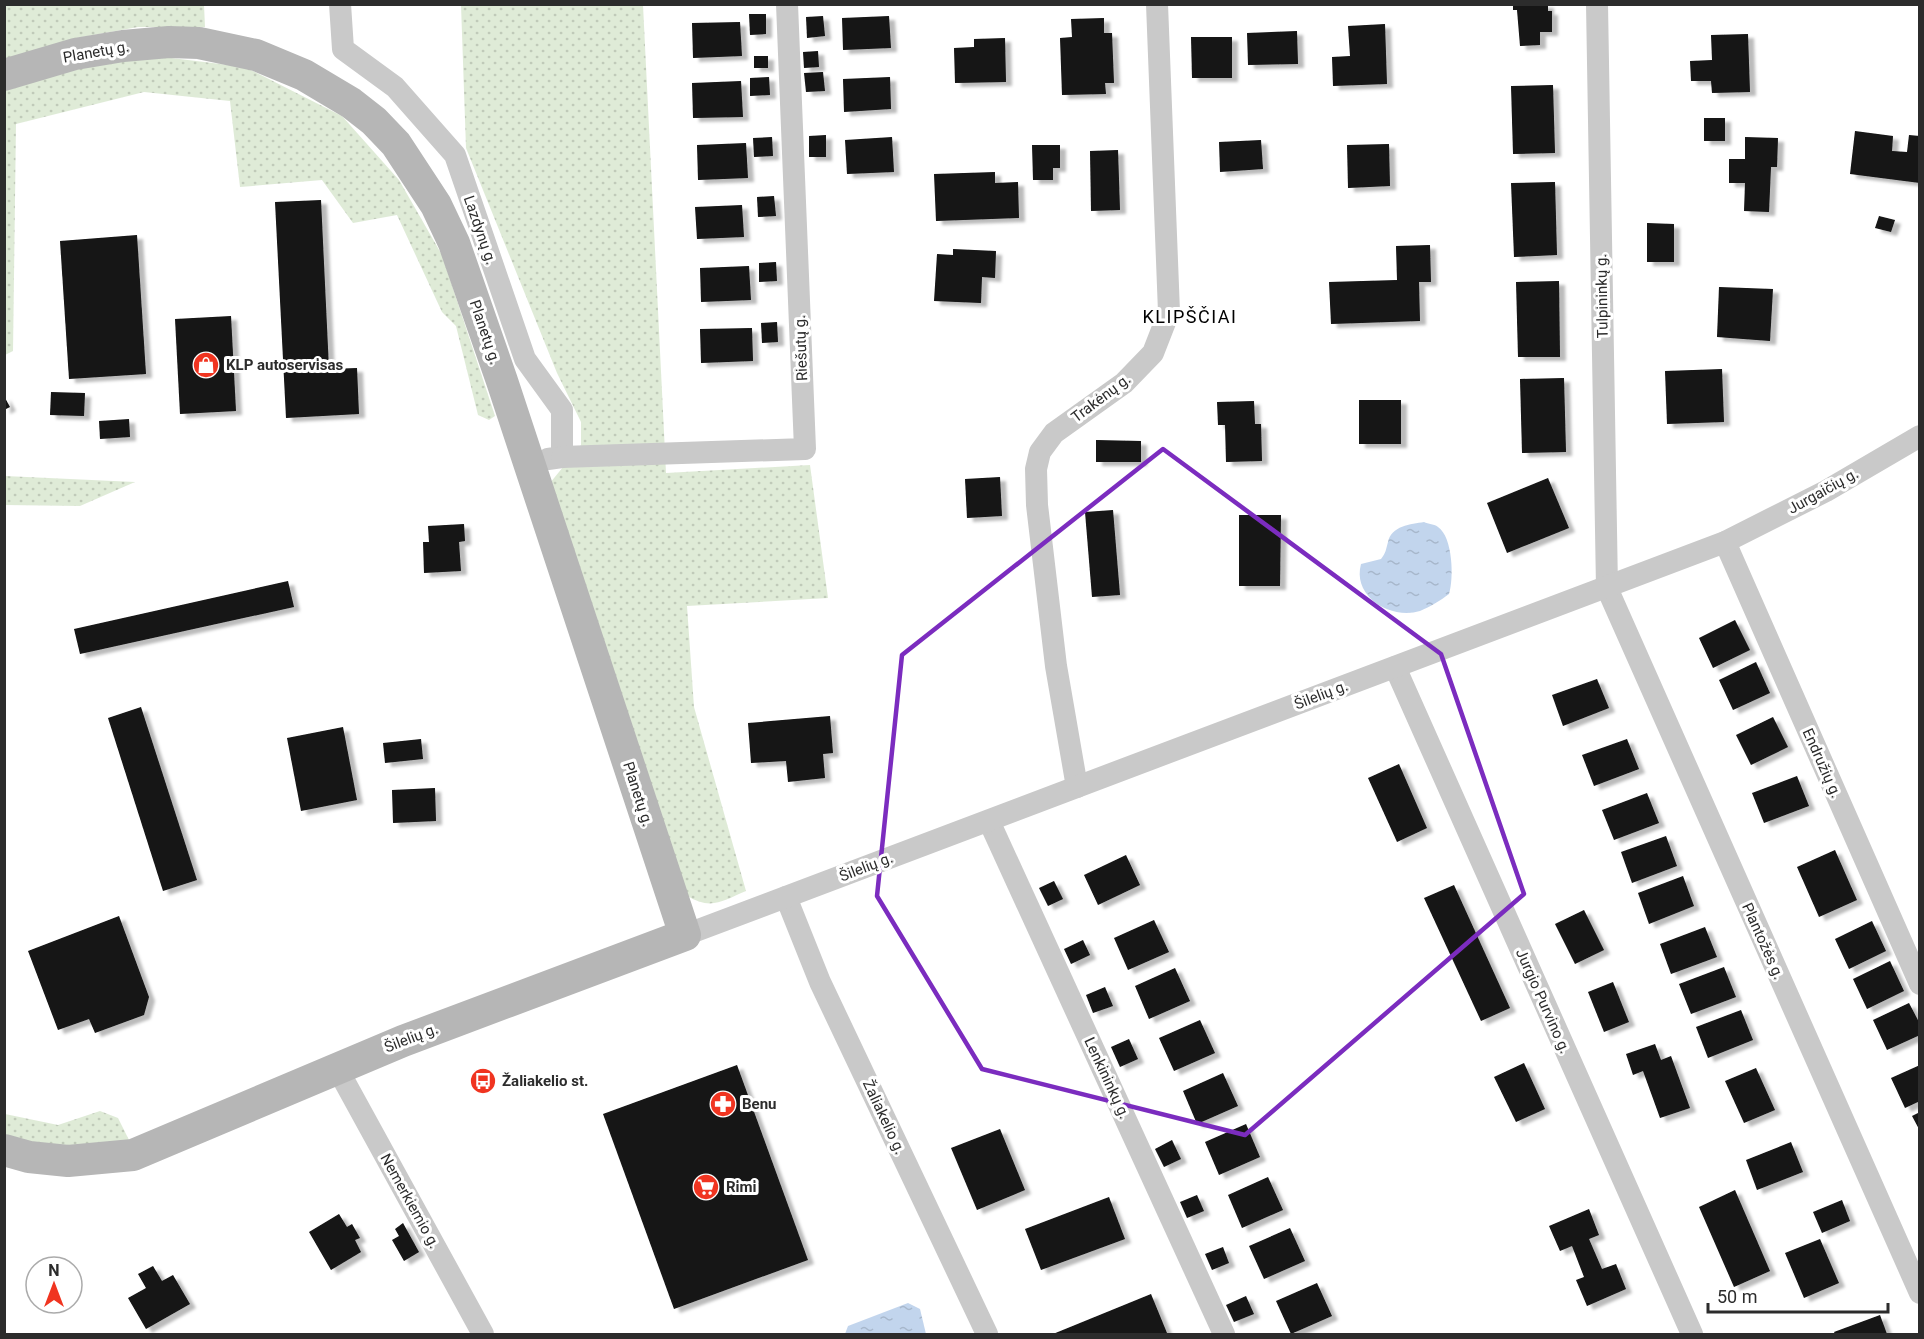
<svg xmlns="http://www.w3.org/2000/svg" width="1924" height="1339" viewBox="0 0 1924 1339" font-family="Roboto,sans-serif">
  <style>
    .grass { fill: url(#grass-dots) }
    .water { fill: url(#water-ripples) }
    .building { fill: #131313; filter: url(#shadow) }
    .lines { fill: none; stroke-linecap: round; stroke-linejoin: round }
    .street { stroke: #c9c9c9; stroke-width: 22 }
    .secondary { stroke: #b6b6b6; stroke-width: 32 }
    .marked { fill: none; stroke: #7b2cbf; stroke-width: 4.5; stroke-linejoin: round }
    .labels { text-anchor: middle; stroke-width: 6; stroke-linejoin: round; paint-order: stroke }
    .street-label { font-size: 15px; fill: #2c2c2c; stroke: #fff }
    .poi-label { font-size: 15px; font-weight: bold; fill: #2c2c2c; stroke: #fff; text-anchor: start }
    .quarter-label { font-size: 18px; letter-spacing: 1.5px; fill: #000; stroke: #fff }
  </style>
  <defs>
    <pattern id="grass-dots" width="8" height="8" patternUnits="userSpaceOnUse" patternTransform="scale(1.5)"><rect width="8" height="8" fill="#dfebd7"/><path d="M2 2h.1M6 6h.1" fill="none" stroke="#c0cab9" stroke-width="1.8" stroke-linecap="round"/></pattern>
    <pattern id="water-ripples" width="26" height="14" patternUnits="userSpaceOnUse" patternTransform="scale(1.5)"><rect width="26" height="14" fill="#c2d5ed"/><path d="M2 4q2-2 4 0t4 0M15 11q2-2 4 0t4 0" fill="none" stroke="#a7b7cb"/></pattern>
    <filter id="shadow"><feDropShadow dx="6" dy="4" stdDeviation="1.5" flood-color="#0004"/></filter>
  </defs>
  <rect width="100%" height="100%" fill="#fff"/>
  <g class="grass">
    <polygon points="4,5 204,5 205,27 138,27 77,38 5,62"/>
    <path d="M461 5H643L666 473 810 465 828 598 687 606 694 707 746 891C722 901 711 911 686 895L550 483 581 445V422L557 373 466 148Z"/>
    <polygon points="147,55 245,67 342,116 399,180 442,255 495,416 489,420 478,415 456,326 442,312 397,215 353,223 322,180 240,187 230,101 144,92 16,124 13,351 5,355 4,88 15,82"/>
    <polygon points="5,476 135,482 80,506 5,505"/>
    <polygon points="100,1111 118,1118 129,1140 79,1147 13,1141 5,1138 5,1114 58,1125"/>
  </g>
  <g class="water">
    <path d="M1424 522C1428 524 1435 524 1438 527 1453 537 1454 579 1449 594 1441 600 1430 607 1420 611 1391 620 1352 597 1361 564L1381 559C1386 553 1386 549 1388 542 1391 526 1411 524 1424 522Z"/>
    <polygon points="908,1303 920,1309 926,1334 845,1334 848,1326"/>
  </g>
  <g class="building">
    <polygon points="1513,4 1548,4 1548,11 1552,11 1552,32 1540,32 1540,45 1520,46 1517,10 1513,10"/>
    <polygon points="749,14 766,14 766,34 750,35"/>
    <polygon points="823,16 825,36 807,38 806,17"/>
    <polygon points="889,16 891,48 843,50 842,18"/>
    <polygon points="1104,18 1104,33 1112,33 1114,83 1105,83 1106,94 1062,95 1060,38 1072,37 1071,19"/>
    <polygon points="740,22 742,56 693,58 692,23"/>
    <polygon points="1385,24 1387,84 1333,86 1332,57 1350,56 1348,26"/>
    <polygon points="1297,31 1298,64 1248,65 1247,33"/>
    <polygon points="1748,34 1750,92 1712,93 1711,81 1691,81 1690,61 1712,60 1711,35"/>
    <polygon points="1191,37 1232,37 1232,78 1192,78"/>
    <polygon points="1005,38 1006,82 955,83 954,48 974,47 974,39"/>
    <polygon points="818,51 819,67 804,68 803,52"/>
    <rect x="754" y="56" width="14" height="12"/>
    <polygon points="823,72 825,91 806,92 804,73"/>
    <polygon points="769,77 770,95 750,96 750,78"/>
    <polygon points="890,77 891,109 844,112 843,79"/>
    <polygon points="741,81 743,117 693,118 692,83"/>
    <polygon points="1553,85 1555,153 1513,154 1511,86"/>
    <rect x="1704" y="118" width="21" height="23"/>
    <polygon points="1855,131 1893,136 1892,151 1907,152 1909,135 1920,136 1920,183 1850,174"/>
    <polygon points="826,135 826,157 809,157 809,136"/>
    <polygon points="772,137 773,156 754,157 753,138"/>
    <polygon points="892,137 894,172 847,174 845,140"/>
    <polygon points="1745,137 1778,138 1777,167 1771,167 1769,212 1744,211 1745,183 1729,183 1729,159 1745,159"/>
    <polygon points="1261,140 1263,169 1220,172 1219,142"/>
    <polygon points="746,143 748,178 698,180 697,145"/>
    <polygon points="1389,144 1390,186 1348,188 1347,145"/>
    <polygon points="1032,145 1060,145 1060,168 1053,168 1053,180 1033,180"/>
    <polygon points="1118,150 1120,210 1091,211 1090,151"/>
    <polygon points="995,172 995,183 1018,182 1019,218 936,221 934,174"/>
    <polygon points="1555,182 1557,255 1514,257 1511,183"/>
    <polygon points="774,196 776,216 758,217 757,197"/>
    <polygon points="321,200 329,369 357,368 359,414 286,418 275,202"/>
    <polygon points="742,205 744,237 697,239 695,207"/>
    <polygon points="1879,216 1895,220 1891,232 1875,228"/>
    <polygon points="1647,223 1674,224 1674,262 1647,262"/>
    <polygon points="137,235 146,374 69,379 60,241"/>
    <polygon points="1430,245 1431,282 1419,282 1420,321 1331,324 1329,282 1397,280 1396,246"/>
    <polygon points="953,249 996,251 995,278 982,277 981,303 934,301 937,254 953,255"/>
    <polygon points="776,262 777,281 759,282 759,263"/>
    <polygon points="749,266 751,300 701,302 700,268"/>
    <polygon points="1559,281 1560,357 1518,357 1516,282"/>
    <polygon points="1719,287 1773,289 1770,341 1717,337"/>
    <polygon points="231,316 236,411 180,414 175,319"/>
    <polygon points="777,322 778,342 762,343 761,323"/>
    <polygon points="752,328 753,361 701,363 700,329"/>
    <polygon points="1722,369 1724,422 1667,424 1665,371"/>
    <polygon points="1564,378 1566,452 1522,453 1520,379"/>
    <polygon points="51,392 85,393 84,416 50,415"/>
    <polygon points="4,396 10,407 4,410"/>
    <rect x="1359" y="400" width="42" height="44"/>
    <polygon points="1254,401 1255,424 1261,424 1262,461 1226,462 1225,425 1218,425 1217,402"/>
    <polygon points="129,419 130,437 100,439 99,421"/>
    <polygon points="1096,440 1141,441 1141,462 1096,462"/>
    <polygon points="1000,477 1002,516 967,518 965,479"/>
    <polygon points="1548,478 1569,528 1507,553 1487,503"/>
    <polygon points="1113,510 1120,595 1092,597 1085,512"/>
    <polygon points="1239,515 1281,515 1280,586 1239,586"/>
    <polygon points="464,524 465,541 459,542 461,571 424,573 423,542 429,542 428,526"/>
    <polygon points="288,581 294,607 80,654 74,629"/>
    <polygon points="1735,620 1750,650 1713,668 1699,638"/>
    <polygon points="1756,662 1770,693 1733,710 1719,680"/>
    <polygon points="1597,679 1609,708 1563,726 1552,695"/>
    <polygon points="141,707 197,880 163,891 108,718"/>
    <polygon points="830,716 833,753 823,754 825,778 788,782 786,761 751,763 748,723"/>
    <polygon points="1773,717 1788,747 1751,765 1736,735"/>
    <polygon points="343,727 357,800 301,811 287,738"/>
    <polygon points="421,739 423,759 385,763 383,743"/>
    <polygon points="1627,739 1639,769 1594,786 1582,755"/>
    <polygon points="1399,764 1427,828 1397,842 1368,778"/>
    <polygon points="1797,776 1809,806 1764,823 1752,793"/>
    <polygon points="435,788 436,821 393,823 392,790"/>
    <polygon points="1647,793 1659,823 1614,840 1602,810"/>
    <polygon points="1666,836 1677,866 1632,883 1621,852"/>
    <polygon points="1835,850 1857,900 1819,917 1797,867"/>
    <polygon points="1126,855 1140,885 1098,905 1084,875"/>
    <polygon points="1683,876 1694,906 1649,924 1638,893"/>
    <polygon points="1054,881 1063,899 1048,906 1039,888"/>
    <polygon points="1454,885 1510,1008 1481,1021 1424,898"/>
    <polygon points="1584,910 1604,950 1575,964 1555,924"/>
    <polygon points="119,916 149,997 144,1015 95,1033 89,1019 58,1030 28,951"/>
    <polygon points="1154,920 1169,952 1128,970 1114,938"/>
    <polygon points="1872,921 1886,951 1849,969 1835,939"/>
    <polygon points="1705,927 1717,957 1671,974 1660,944"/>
    <polygon points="1083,940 1090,955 1071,964 1064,949"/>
    <polygon points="1890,961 1904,991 1867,1009 1853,979"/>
    <polygon points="1724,967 1736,997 1691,1014 1679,984"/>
    <polygon points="1175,968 1190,1001 1149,1019 1135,986"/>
    <polygon points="1613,982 1629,1022 1604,1032 1588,992"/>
    <polygon points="1105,987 1113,1006 1093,1013 1086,995"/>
    <polygon points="1909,1003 1920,1024 1920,1035 1887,1050 1873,1020"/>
    <polygon points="1741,1010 1753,1040 1708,1058 1696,1027"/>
    <polygon points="1200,1020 1215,1053 1174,1071 1159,1038"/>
    <polygon points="1129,1039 1138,1059 1120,1067 1111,1047"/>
    <polygon points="1655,1044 1661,1060 1671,1056 1690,1108 1660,1118 1643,1071 1633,1075 1626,1054"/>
    <polygon points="1524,1063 1545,1109 1516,1122 1494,1077"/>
    <polygon points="737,1065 808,1260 674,1309 603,1114"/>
    <polygon points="1920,1065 1920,1101 1905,1108 1891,1078"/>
    <polygon points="1756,1068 1775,1110 1744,1123 1725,1081"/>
    <polygon points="1223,1073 1238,1106 1197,1124 1183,1091"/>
    <polygon points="1920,1112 1920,1131 1912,1116"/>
    <polygon points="1246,1124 1260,1157 1219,1175 1205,1142"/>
    <polygon points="1000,1129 1025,1190 977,1210 951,1148"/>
    <polygon points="1172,1140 1181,1159 1164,1167 1155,1149"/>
    <polygon points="1791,1142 1803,1172 1757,1190 1746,1160"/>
    <polygon points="1268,1177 1283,1210 1242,1228 1228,1195"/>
    <polygon points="1735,1190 1770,1271 1734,1287 1699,1207"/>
    <polygon points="1197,1195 1204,1211 1187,1218 1180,1202"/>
    <polygon points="1109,1197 1125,1239 1041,1270 1025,1229"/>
    <polygon points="1842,1200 1850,1221 1822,1233 1813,1212"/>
    <polygon points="1589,1209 1599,1235 1589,1239 1602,1269 1616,1264 1626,1289 1587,1306 1576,1280 1584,1277 1572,1246 1560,1251 1549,1226"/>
    <polygon points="339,1214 347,1227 352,1224 360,1238 355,1240 361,1252 331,1270 309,1232"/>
    <polygon points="403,1223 419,1252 404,1261 392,1240 399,1236 395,1229"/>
    <polygon points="1290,1228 1305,1261 1264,1279 1249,1246"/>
    <polygon points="1820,1239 1839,1283 1804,1298 1785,1253"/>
    <polygon points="1223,1247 1229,1263 1212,1270 1205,1254"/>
    <polygon points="153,1266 162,1281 173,1275 190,1304 146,1329 128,1298 146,1288 138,1274"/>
    <polygon points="1317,1283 1332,1316 1291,1334 1276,1301"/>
    <polygon points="1151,1294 1167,1333 1164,1334 1053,1334"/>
    <polygon points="1246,1296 1254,1314 1234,1322 1226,1305"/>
    <polygon points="1880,1315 1887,1334 1835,1334 1834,1332"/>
  </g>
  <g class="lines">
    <g class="street">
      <polyline points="340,4 343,49 395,87 455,155 525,359 562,410 562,457 548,459"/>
      <polyline points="1597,4 1607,588 1920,1293"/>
      <polyline points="562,457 805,449 787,4"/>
      <polyline points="1725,542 1920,984"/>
      <polyline points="1395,667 1692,1334"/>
      <polyline points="1077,787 1056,666 1037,505 1036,469 1040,452 1054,433 1124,383 1153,353 1169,312 1157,4"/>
      <polyline points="989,821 1224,1334"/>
      <polyline points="786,897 820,982 987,1334"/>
      <polyline points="685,935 1725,542 1826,491 1920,436"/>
      <polyline points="337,1068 483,1334"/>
    </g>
    <polyline class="secondary" points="4,75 75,54 123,46 169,42 199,43 256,55 304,75 351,103 374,121 396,144 436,205 454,243 502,381 685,935 403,1041 133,1155 68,1161 29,1157 4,1150"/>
  </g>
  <path class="marked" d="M1163 449 1441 654 1524 894 1245 1135 982 1069 877 896 902 655Z"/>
  <defs>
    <g id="shop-disc" transform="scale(1.35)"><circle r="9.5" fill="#f03420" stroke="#fff"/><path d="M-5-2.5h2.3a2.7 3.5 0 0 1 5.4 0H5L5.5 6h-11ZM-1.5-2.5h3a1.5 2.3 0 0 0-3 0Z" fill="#fff"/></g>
    <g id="bus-disc" transform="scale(1.35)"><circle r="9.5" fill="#f03420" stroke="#fff"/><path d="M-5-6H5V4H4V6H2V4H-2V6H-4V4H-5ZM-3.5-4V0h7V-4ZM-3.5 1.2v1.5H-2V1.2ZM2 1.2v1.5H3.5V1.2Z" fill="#fff"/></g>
    <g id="pharmacy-disc" transform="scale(1.35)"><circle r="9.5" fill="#f03420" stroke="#fff"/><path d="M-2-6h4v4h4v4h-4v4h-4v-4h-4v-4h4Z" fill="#fff"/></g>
    <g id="supermarket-disc" transform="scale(1.35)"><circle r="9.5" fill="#f03420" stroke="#fff"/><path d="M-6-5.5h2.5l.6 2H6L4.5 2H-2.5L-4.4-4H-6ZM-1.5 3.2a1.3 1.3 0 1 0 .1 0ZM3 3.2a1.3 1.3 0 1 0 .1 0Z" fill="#fff"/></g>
  </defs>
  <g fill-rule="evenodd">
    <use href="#shop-disc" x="206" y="365"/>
    <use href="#bus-disc" x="483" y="1081"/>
    <use href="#pharmacy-disc" x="723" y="1104"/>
    <use href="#supermarket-disc" x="706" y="1187"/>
  </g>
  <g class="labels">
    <g class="street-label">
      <text transform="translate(96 52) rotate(-10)" y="5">Planetų g.</text>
      <text transform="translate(480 230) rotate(71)" y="5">Lazdynų g.</text>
      <text transform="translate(1602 296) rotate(-91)" y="5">Tulpininkų g.</text>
      <text transform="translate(485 332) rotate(71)" y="5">Planetų g.</text>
      <text transform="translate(801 348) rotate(-92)" y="5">Riešutų g.</text>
      <text transform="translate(1101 398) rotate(-37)" y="5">Trakėnų g.</text>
      <text transform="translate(1823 491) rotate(-29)" y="5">Jurgaičių g.</text>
      <text transform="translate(1321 695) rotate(-21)" y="5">Šilelių g.</text>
      <text transform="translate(1822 763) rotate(66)" y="5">Endružių g.</text>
      <text transform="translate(638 794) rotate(72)" y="5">Planetų g.</text>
      <text transform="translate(866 867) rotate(-21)" y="5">Šilelių g.</text>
      <text transform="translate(1763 941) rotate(66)" y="5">Plantožės g.</text>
      <text transform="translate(1543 1001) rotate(66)" y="5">Jurgio Purvino g.</text>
      <text transform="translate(411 1038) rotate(-21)" y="5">Šilelių g.</text>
      <text transform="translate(1107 1078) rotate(65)" y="5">Lenkininkų g.</text>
      <text transform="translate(884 1117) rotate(65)" y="5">Žaliakelio g.</text>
      <text transform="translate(410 1201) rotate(61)" y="5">Nemerkiemio g.</text>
    </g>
    <g class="poi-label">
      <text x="226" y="370">KLP autoservisas</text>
      <text x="502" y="1086">Žaliakelio st.</text>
      <text x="742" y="1109">Benu</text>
      <text x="726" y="1192">Rimi</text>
    </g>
    <g class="quarter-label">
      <text x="1190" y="323">KLIPŠČIAI</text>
    </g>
  </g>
  <rect width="1924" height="1339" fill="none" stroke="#2c2c2c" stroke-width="12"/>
  <g transform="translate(54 1285)"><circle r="28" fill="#ffffff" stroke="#ababab" stroke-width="1.5"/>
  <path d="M0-4.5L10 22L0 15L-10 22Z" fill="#f03420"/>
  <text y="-9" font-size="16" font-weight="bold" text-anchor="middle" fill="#2c2c2c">N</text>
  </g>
  <path d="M1708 1303v9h180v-9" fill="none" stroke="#2c2c2c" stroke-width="3"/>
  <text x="1717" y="1303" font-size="18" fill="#2c2c2c" stroke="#ffffff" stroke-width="4.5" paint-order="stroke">50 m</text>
</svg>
